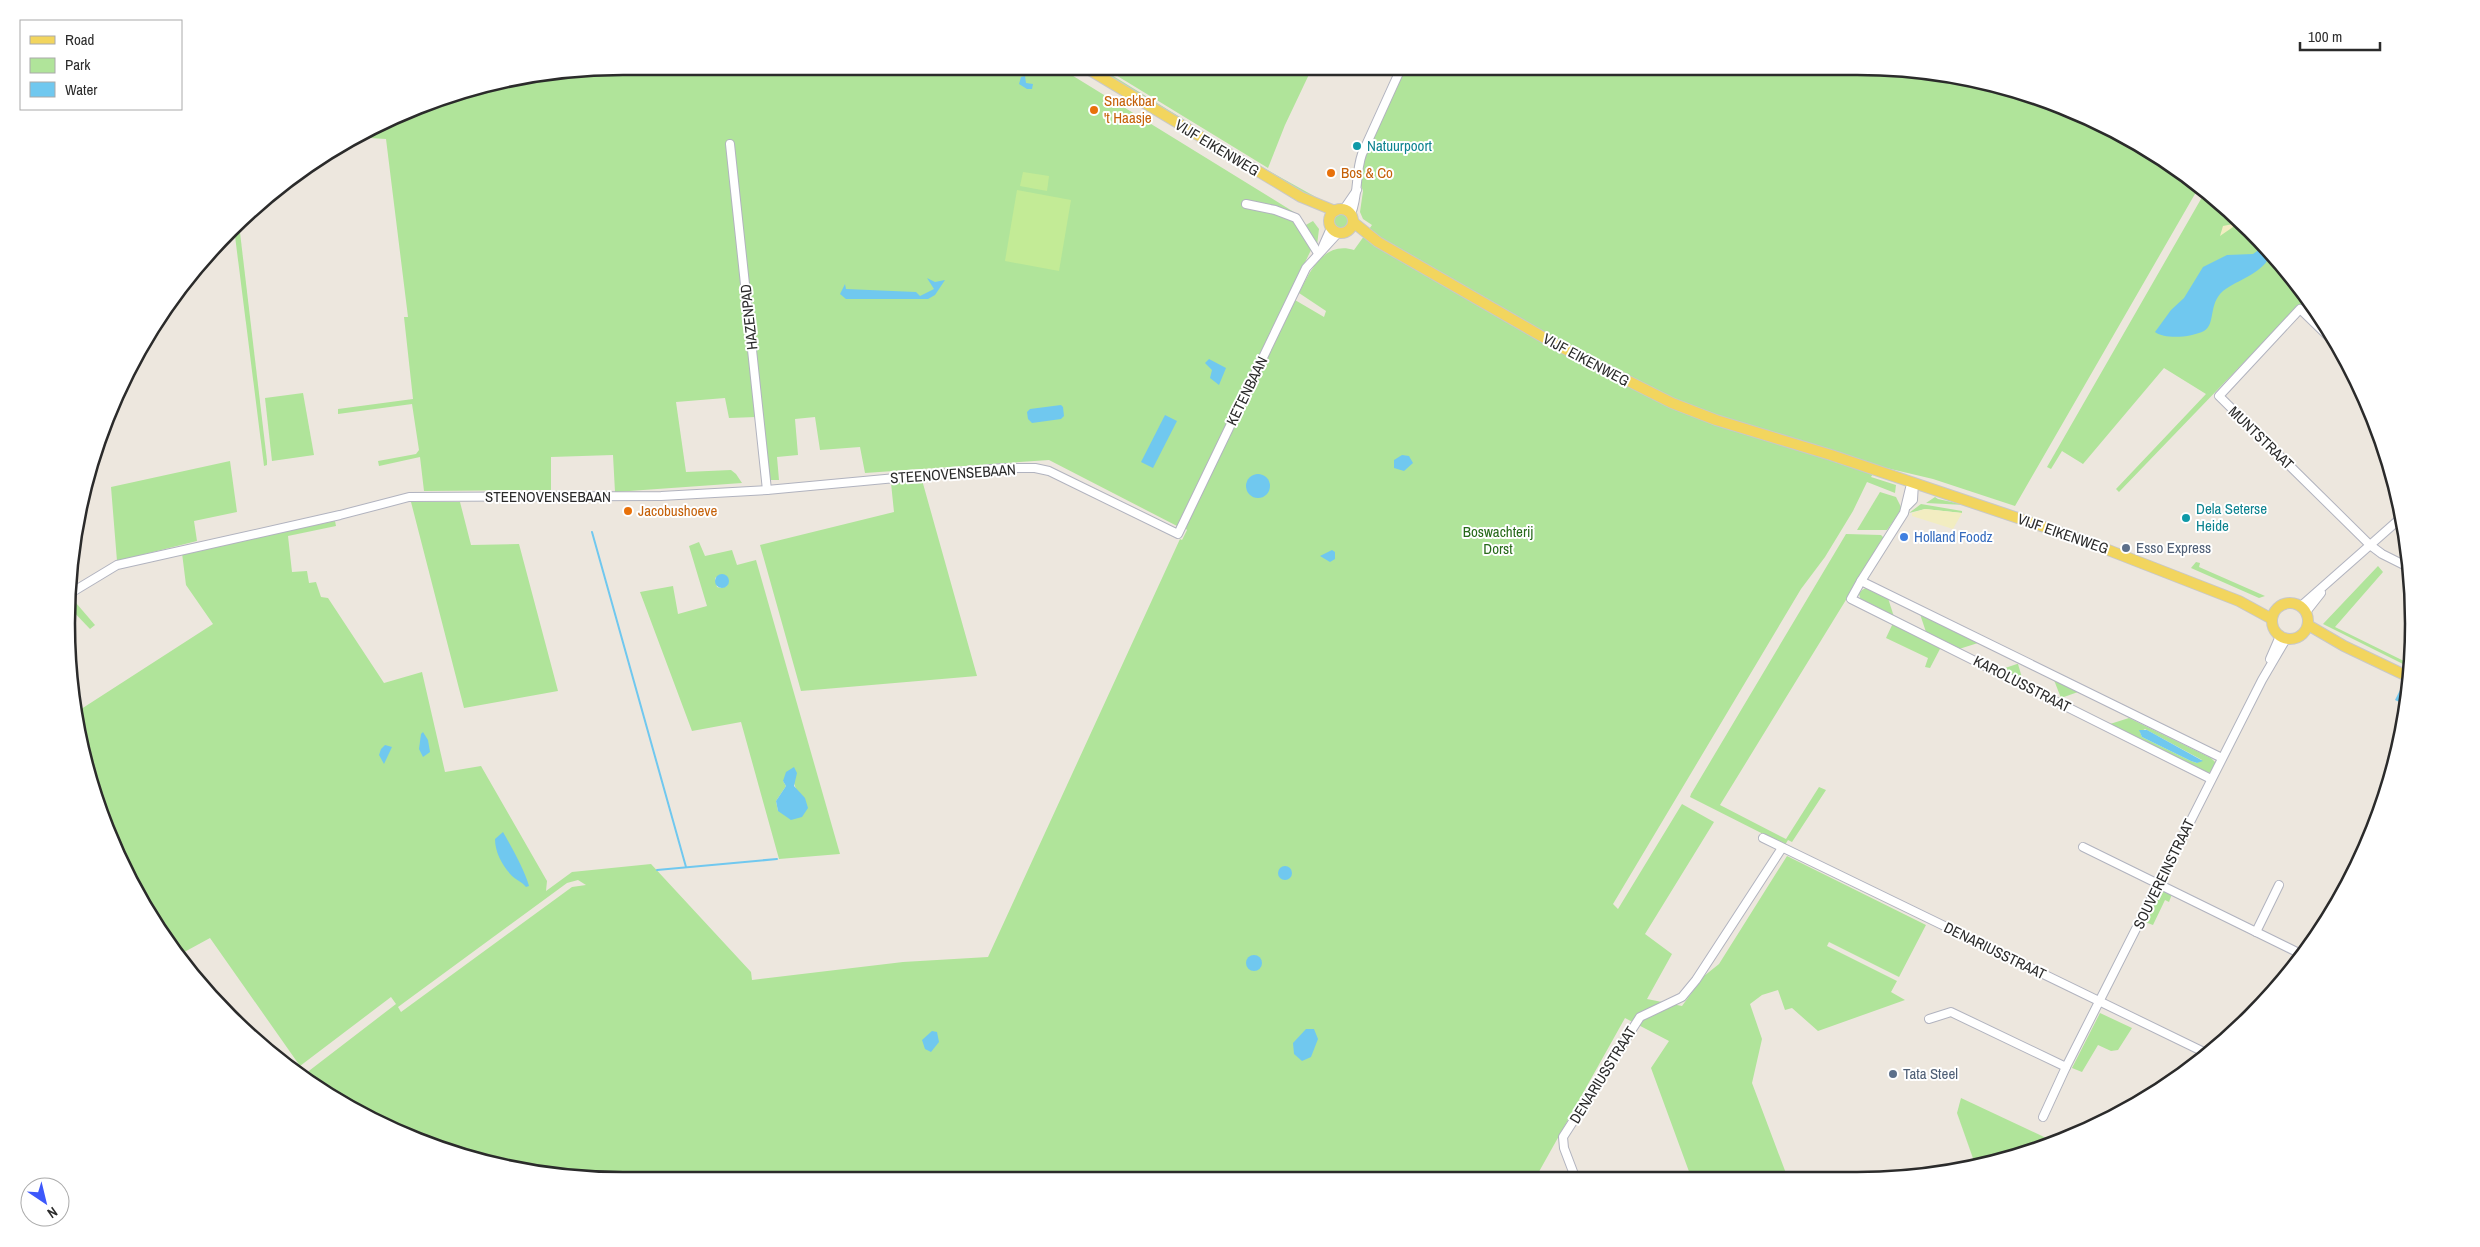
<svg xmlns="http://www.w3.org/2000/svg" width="2480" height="1247" viewBox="0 0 2480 1247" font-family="'Archivo Narrow',sans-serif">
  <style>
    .green { fill: #b0e49a; fill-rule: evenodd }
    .sand { fill: #f2edc1 }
    .pitch { fill: #c3eb96 }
    .water { fill: #70c8ef }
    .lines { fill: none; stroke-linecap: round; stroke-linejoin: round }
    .stream { stroke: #70c8ef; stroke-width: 2 }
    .minor-casing { stroke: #b1b3bf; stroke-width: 10 }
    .major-casing { stroke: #c8c8c8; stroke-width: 12 }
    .minor { stroke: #fff; stroke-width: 8 }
    .major { stroke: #f2d55e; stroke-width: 10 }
    .food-dot { fill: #e8710a; stroke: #fff; stroke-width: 2 }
    .culture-dot { fill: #0f9aa8; stroke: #fff; stroke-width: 2 }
    .shop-dot { fill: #3f7fe0; stroke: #fff; stroke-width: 2 }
    .service-dot { fill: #5c6f8a; stroke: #fff; stroke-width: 2 }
    .labels { text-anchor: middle; stroke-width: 4; stroke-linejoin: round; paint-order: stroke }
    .food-label { font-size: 15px; fill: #c56008; stroke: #fff; text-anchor: start }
    .culture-label { font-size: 15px; fill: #0d838f; stroke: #fff; text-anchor: start }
    .street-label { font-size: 15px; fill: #2b2b2b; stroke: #fff }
    .park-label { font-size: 15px; fill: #276a1a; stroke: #fff }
    .shop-label { font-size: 15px; fill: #366cbe; stroke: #fff; text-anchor: start }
    .service-label { font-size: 15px; fill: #4e5e75; stroke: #fff; text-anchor: start }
    .rim { fill: none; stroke: #2b2b2b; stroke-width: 2.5 }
  </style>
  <rect width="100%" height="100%" fill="#ede7de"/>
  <g class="green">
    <polygon points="624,66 1057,66 1297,214 1311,250 1177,526 1049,460 865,473 860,447 820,450 815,417 795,419 798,455 777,457 779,480 770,480 734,150 756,417 729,418 725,398 676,402 686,472 731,470 736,474 742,483 615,492 613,455 551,457 551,490 424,491 420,457 379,466 378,461 416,454 419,450 412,404 338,414 338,409 413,399 404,317 408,317 386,139 353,137 444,96 515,77"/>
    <polygon points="1088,66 1097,66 1253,162 1323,201 1321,204"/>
    <polygon points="1101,66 1313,66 1285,125 1268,168"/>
    <path d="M1399 66H1857L1965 77 2070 109 2166 160 2199 187 2015 506 1933 479 1878 466 1871 477 1896 485 1895 493 1867 482 1853 511 1825 557 1801 589 1613 904 1618 909 1682 804 1714 822 1645 934 1672 954 1647 999 1682 1006 1704 976 1719 964 1787 856 1926 925 1899 977 1829 942 1827 946 1897 981 1891 992 1905 1000 1818 1031 1792 1008 1785 1010 1778 990 1762 995 1750 1004 1762 1039 1752 1083 1787 1176 1691 1177 1651 1068 1669 1041 1625 1018 1536 1177 623 1181 514 1170 410 1138 314 1087 301 1077 396 1004 391 997 300 1066 210 938 177 956 124 870 96 802 75 713 213 624 186 585 182 553 335 521 336 526 288 536 292 572 307 571 309 583 316 582 321 597 328 598 384 683 422 672 445 772 481 766 547 881 546 891 572 872 651 864 751 972 752 980 903 962 988 957 1180 539 1182 540 1187 530 1185 528 1295 300 1324 317 1326 311 1299 293C1310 271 1324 241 1354 250L1372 225 1363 219 1360 212 1363 191 1360 183 1361 163ZM578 880 586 885 572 887 401 1012 398 1007 567 883Z"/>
    <polygon points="2205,192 2210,196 2208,199 2210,196 2251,230 2320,314 2332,337 2298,306 2119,492 2116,489 2206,394 2164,368 2083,464 2062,451 2051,469 2047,467"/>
    <circle cx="1341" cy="221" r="7"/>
    <polygon points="1313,221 1319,229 1317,245 1304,226"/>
    <polygon points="239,224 267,461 267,465 264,466 234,228"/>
    <polygon points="303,393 314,455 272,461 265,398"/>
    <polygon points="230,461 237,512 194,521 197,541 117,561 111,487"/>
    <polygon points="922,480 977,676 801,691 760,545 894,512 891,483"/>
    <polygon points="1880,492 1896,497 1902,509 1887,530 1857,530"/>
    <polygon points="1935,497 1938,499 1965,505 1926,503"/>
    <polygon points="411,502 460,502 471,545 519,544 558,691 464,708"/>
    <polygon points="1921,504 1962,511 1962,513 1925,509 1909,513"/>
    <polygon points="1846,534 1881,535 1884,538 1720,805 1786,839 1819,787 1826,790 1792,842 1788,840 1785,845 1690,797 1691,794"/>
    <path d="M699 542 705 556 732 550 737 565 756 560 840 854 779 859 741 722 692 731 640 592 673 586 678 614 707 606 689 546ZM720 575 726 576 728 580 727 586 721 588 717 587 715 578ZM783 781 794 783 796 789 799 792 778 811 776 801 786 786Z"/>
    <polygon points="2196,562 2200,563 2199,567 2265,596 2259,598 2191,568"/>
    <polygon points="2378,566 2383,572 2335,627 2410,664 2409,667 2323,624"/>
    <polygon points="1866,588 1888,598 1894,617 1861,601 1859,594 1862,590"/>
    <polygon points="70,596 95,625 90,629 68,606"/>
    <polygon points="1920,614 1978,643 1959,649 1926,632"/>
    <polygon points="1893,623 1941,647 1930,668 1925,667 1928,658 1886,638"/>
    <polygon points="2017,664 2018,664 2023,681 1999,670"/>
    <polygon points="2054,680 2078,692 2061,698"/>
    <path d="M2129 718 2211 758 2215 762V767L2209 773 2204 771 2110 724ZM2145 729 2202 760 2197 763 2191 761 2142 737 2140 732Z"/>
    <polygon points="2166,891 2172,894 2169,902 2165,900 2153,925 2145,922 2161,892"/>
    <polygon points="2100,1013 2132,1028 2118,1050 2111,1051 2098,1045 2082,1072 2072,1068"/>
    <polygon points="1961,1098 2042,1136 2048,1139 2049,1144 1975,1164 1957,1113"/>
  </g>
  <g class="sand">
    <polygon points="2233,224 2233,227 2220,236 2223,226"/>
    <polygon points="1925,509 1962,513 1953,529 1912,516 1912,513"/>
  </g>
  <g class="pitch">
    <polygon points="1023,172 1049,176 1047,191 1020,186"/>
    <polygon points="1017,190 1071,200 1059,271 1005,261"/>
  </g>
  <g class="water">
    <polygon points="1025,76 1026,83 1033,84 1032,89 1027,89 1019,84 1021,77"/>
    <path d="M2264 246 2270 254C2266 272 2237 280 2223 291 2208 304 2216 324 2204 331 2192 337 2166 340 2155 332L2171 310 2184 298 2203 267 2227 255 2253 254Z"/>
    <polygon points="927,278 935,282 945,280 935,295 928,299 846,299 840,294 845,284 846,289 916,292 920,296 934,289"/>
    <polygon points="1209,359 1226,368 1219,385 1210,378 1212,370 1205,363"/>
    <polygon points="1061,405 1063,407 1064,416 1061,419 1032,423 1028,419 1027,412 1030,409"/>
    <polygon points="1165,415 1177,421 1153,468 1141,462"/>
    <polygon points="1402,455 1409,456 1413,463 1404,471 1394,468 1394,460"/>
    <circle cx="1258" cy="486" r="12"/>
    <polygon points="1332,550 1335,552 1335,559 1330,562 1320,556"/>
    <circle cx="722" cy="581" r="7"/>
    <polygon points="2400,690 2407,694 2406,705 2395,700"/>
    <polygon points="2139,730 2147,730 2203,761 2197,763 2191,761 2142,737"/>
    <polygon points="423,732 428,740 430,752 423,757 419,749 421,734"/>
    <polygon points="385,745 392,747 384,764 379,755 381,749"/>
    <polygon points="794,767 797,773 794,786 805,798 808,808 802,817 791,820 778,811 776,801 786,786 783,781 786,772"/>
    <path d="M503 832C511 846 525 871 529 886L526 887C521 881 516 880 511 875 502 865 495 852 495 839Z"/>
    <circle cx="1285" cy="873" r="7"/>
    <circle cx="1254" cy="963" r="8"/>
    <polygon points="1306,1029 1314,1029 1318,1039 1311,1057 1302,1061 1294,1054 1293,1043"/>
    <polygon points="932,1031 937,1032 939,1042 931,1052 925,1049 922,1040"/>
  </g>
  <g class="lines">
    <g class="stream">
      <polyline points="2402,531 2404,528"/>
      <polyline points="592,532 686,867"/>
      <polyline points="657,870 777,859"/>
    </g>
    <g class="minor-casing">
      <g id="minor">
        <polyline points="730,144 767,490"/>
        <polyline points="1246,204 1275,210 1296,218 1318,253"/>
        <polyline points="1344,209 1357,190"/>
        <path d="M1351 214C1359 194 1355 174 1362 154L1402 66"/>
        <polyline points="1323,246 1331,228"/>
        <polyline points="2335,343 2300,309 2219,396 2370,545 2382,554 2408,567"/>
        <polyline points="1910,488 1904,513 1861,581 2222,758"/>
        <polyline points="1907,506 1913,500 1914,483"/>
        <polyline points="1861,581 1851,599 2211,779"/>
        <polyline points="69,594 117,565 340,515 409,497 661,496 767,490 1003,468 1035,468 1049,471 1178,534 1306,268 1338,233"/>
        <polyline points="2301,606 2403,516"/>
        <polyline points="2306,612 2321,593"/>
        <polyline points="2270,659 2280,636"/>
        <polyline points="1763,838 2208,1054"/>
        <polyline points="2083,847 2303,955"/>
        <polyline points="2256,932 2279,885"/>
        <polyline points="1929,1019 1951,1012 2066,1067 2262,680 2286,639"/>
        <polyline points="2043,1117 2066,1067"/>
        <polyline points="1575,1177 1564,1148 1563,1137 1640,1017 1682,997 1696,980 1782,848"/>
      </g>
    </g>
    <g class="major-casing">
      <g id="major">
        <polyline points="1083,66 1301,197 1335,211"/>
        <circle cx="1341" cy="221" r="12"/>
        <polyline points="1353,222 1378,242 1555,344 1672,403 1716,420 1831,455 2080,539 2239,601 2272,619"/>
        <circle cx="2290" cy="621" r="18"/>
        <polyline points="2308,625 2344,646 2409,677"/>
      </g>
    </g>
    <use href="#minor" class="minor"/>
    <use href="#major" class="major"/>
  </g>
  <g class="food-dot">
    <circle cx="1094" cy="110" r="5"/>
    <circle cx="1331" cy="173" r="5"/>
    <circle cx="628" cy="511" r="5"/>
  </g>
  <g class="culture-dot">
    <circle cx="1357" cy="146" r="5"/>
    <circle cx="2186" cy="518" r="5"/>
  </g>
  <circle class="shop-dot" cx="1904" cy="537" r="5"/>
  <g class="service-dot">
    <circle cx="2126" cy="548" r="5"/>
    <circle cx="1893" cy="1074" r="5"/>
  </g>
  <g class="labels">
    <g class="food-label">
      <text x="1104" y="106">Snackbar<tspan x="1104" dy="17">'t Haasje</tspan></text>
      <text x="1341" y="178">Bos &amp; Co</text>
      <text x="638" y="516">Jacobushoeve</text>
    </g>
    <g class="culture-label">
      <text x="1367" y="151">Natuurpoort</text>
      <text x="2196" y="514">Dela Seterse<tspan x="2196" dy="17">Heide</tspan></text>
    </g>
    <g class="street-label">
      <text transform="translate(1217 148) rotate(31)" y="5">VIJF EIKENWEG</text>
      <text transform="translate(749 317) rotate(-96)" y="5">HAZENPAD</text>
      <text transform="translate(1586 360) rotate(28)" y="5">VIJF EIKENWEG</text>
      <text transform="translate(1247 391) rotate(-64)" y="5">KETENBAAN</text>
      <text transform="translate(2261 438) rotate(44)" y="5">MUNTSTRAAT</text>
      <text transform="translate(953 474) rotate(-4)" y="5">STEENOVENSEBAAN</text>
      <text x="548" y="502">STEENOVENSEBAAN</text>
      <text transform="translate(2063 534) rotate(19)" y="5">VIJF EIKENWEG</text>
      <text transform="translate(2022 684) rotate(27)" y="5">KAROLUSSTRAAT</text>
      <text transform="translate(2164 874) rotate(-64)" y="5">SOUVEREINSTRAAT</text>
      <text transform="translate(1995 951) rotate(26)" y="5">DENARIUSSTRAAT</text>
      <text transform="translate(1603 1075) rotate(-58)" y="5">DENARIUSSTRAAT</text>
    </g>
    <g class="park-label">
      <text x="1498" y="537">Boswachterij<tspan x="1498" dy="17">Dorst</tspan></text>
    </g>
    <g class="shop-label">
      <text x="1914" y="542">Holland Foodz</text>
    </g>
    <g class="service-label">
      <text x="2136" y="553">Esso Express</text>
      <text x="1903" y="1079">Tata Steel</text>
    </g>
  </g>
  <path d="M0 0H2480V1247H0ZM623 75H1857A548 548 0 0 1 2405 623V624A548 548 0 0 1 1857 1172H623A548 548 0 0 1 75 624V623A548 548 0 0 1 623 75Z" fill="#fff" fill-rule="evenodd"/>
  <path class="rim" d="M623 75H1857A548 548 0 0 1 2405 623V624A548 548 0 0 1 1857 1172H623A548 548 0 0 1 75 624V623A548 548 0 0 1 623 75Z"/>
  <rect x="20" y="20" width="162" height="90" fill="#ffffff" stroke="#aaaaaa"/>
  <rect x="30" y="36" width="25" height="8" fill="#f2d55e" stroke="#aaaaaa"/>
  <text x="65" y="45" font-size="15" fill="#2b2b2b">Road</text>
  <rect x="30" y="58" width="25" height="15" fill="#b0e49a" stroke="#aaaaaa"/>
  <text x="65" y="70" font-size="15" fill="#2b2b2b">Park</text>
  <rect x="30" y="82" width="25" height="15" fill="#70c8ef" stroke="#aaaaaa"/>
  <text x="65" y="95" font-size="15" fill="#2b2b2b">Water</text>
  <g transform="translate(45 1202) rotate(145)"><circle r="24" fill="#ffffff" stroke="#aaaaaa"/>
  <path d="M0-4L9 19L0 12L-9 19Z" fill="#3d58fb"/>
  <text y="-8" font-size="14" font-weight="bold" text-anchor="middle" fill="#2b2b2b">N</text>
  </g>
  <path d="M2300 42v8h80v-8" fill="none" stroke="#2b2b2b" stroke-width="2.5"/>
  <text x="2308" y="42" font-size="15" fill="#2b2b2b" stroke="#ffffff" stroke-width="4" paint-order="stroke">100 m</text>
</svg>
